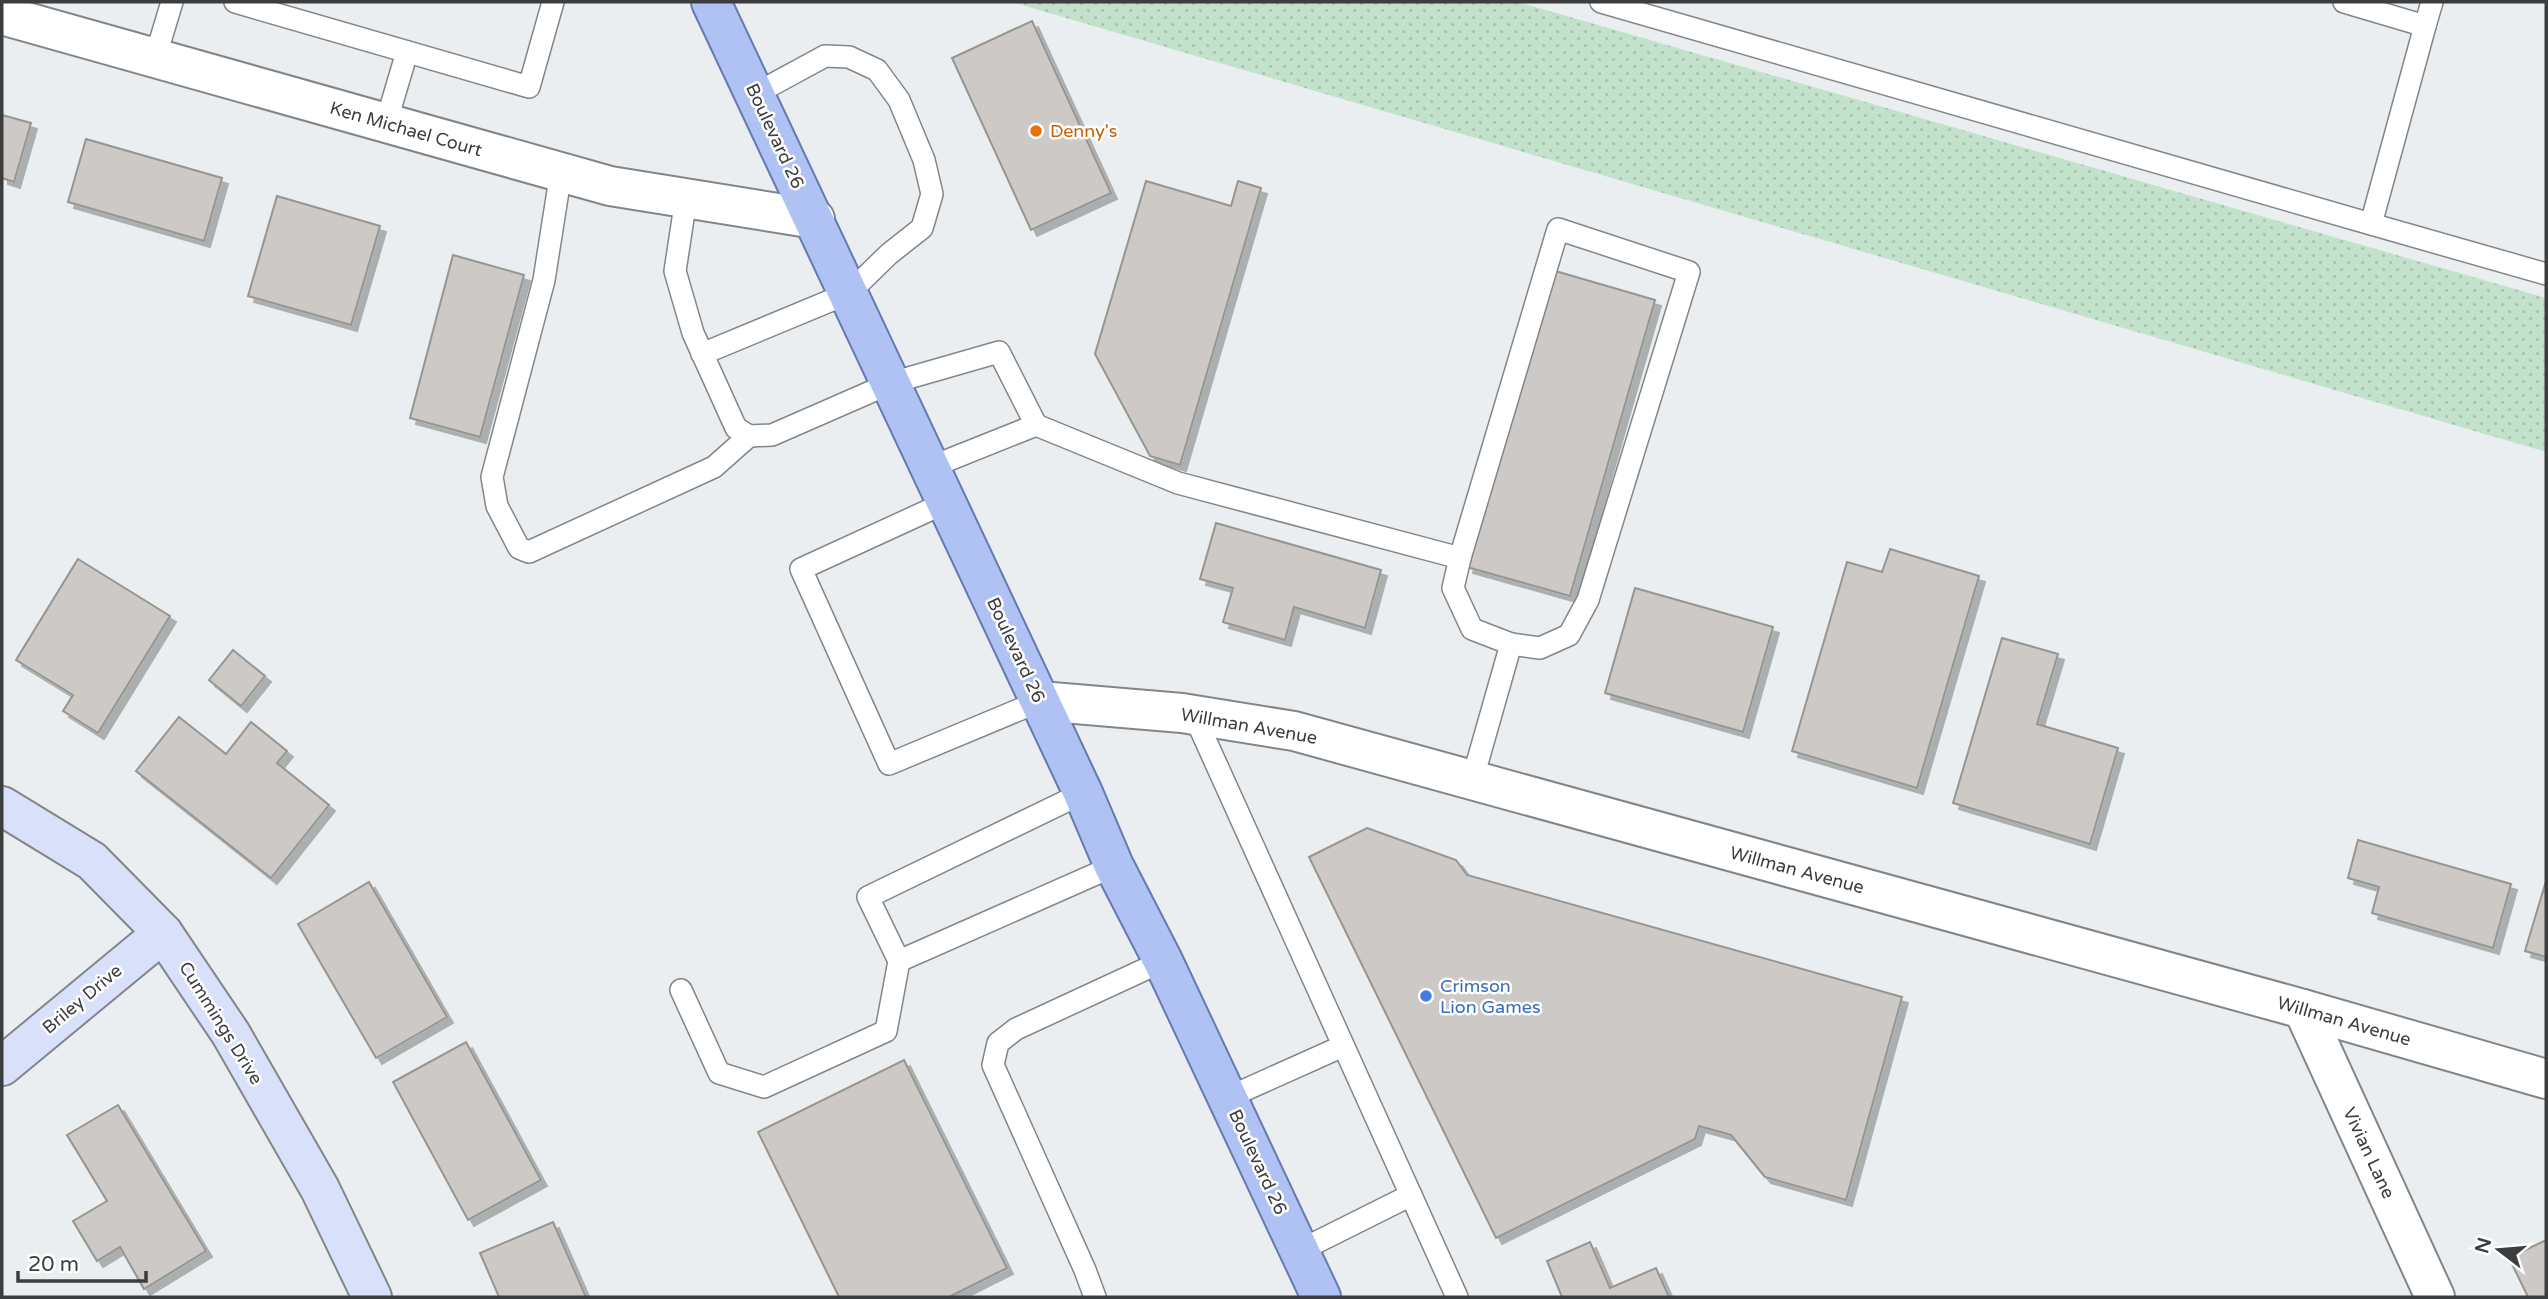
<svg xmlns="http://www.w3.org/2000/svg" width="2548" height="1299" viewBox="0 0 2548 1299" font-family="'Varela Round',sans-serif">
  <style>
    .grass { fill: url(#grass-dots) }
    .building { fill: #ccc9c7; stroke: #979592; stroke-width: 2; filter: url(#shadow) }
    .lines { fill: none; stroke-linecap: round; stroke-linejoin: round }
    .lane-casing { stroke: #838688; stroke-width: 24 }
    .street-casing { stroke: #838688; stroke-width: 42 }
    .secondary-casing { stroke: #838688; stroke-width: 42 }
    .primary-casing { stroke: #6679b0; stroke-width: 42 }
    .lane { stroke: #fff; stroke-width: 21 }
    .street { stroke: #fff; stroke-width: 38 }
    .secondary { stroke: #d8e0fa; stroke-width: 38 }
    .primary { stroke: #b0c2f4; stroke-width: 38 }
    .food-dot { fill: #e8710a; stroke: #fff; stroke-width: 2.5 }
    .shop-dot { fill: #3f7fe0; stroke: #fff; stroke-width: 2.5 }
    .labels { text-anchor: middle; stroke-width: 5; stroke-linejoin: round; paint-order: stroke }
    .street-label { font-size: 18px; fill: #3c3d3e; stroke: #fff }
    .food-label { font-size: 18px; fill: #c56008; stroke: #fff; text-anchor: start }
    .shop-label { font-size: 18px; fill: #366cbe; stroke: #fff; text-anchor: start }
  </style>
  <defs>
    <pattern id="grass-dots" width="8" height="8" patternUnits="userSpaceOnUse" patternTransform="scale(1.75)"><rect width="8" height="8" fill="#c2e2cb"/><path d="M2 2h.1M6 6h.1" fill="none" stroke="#a8c3af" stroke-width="1.8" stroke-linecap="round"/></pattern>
    <filter id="shadow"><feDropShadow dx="6" dy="6" stdDeviation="0" flood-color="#0004"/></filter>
  </defs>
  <rect width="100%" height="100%" fill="#ebeef0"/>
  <polygon class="grass" points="1012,2 1518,2 2546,298 2546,452"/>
  <g class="building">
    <polygon points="1032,21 1111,193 1031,230 952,58"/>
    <polygon points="2,115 31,123 14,182 2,178"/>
    <polygon points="86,139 222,178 204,241 68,202"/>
    <polygon points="1146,181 1231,206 1238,181 1261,188 1180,465 1150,456 1095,354"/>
    <polygon points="277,196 380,226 351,325 248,296"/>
    <polygon points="453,255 524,275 480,437 410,418"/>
    <polygon points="1552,270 1655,300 1570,596 1467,567"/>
    <polygon points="1216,523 1381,570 1365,628 1294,607 1285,640 1223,622 1233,588 1200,579"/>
    <polygon points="1890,549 1979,576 1917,788 1792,751 1847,562 1882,572"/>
    <polygon points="78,559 170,616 98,733 63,711 73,695 16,660"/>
    <polygon points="1635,588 1773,627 1743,732 1605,693"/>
    <polygon points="2002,638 2058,654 2037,724 2118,748 2090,844 1953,803"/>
    <polygon points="233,650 265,676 241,706 209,680"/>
    <polygon points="179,717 226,754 251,722 287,751 277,763 329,805 271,878 136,771"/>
    <polygon points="1367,828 1456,860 1467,875 1902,997 1846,1200 1765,1177 1731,1135 1699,1126 1695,1139 1496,1238 1309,857"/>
    <polygon points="2358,840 2511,884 2493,948 2372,913 2379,887 2348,878"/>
    <polygon points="2546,881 2546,957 2525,951"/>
    <polygon points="369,882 447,1017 376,1058 298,924"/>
    <polygon points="466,1042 541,1180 468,1220 393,1082"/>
    <polygon points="904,1060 1007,1268 949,1297 839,1297 758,1132"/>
    <polygon points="118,1105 206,1251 144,1289 120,1247 97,1261 73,1221 107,1201 67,1135"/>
    <polygon points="553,1222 586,1297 499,1297 480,1253"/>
    <polygon points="2546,1240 2546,1297 2528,1297 2509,1258"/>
    <polygon points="1590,1242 1610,1288 1656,1268 1669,1297 1562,1297 1547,1261"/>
  </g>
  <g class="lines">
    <g class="lane-casing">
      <g id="lane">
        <polyline points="235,2 529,87 553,2"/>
        <polyline points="1601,2 2371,224 2425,26"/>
        <polyline points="2344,2 2425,26 2432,2"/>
        <polyline points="155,58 172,2"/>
        <polyline points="386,123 407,52"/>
        <polyline points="561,172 544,280 492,477 497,506 519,548 529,552 714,467 749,436"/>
        <polyline points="686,199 675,271 693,333 736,428 749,436 772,435 891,383 999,352 1036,425"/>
        <polyline points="2371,224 2546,274"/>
        <polyline points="702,354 849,293 889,254 922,228 932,194 924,160 899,100 877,70 849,57 825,56 755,94"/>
        <polyline points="931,467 1036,425 1178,483 1460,558 1453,588 1472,629 1511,644 1472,781"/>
        <polyline points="947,502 801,569 889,764 1040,701"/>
        <polyline points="1460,558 1558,229 1689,272 1588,600 1569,635 1540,648 1511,644"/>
        <polyline points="1194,715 1457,1297"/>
        <polyline points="1083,793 868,897 899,961 1114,866"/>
        <polyline points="681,990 719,1073 764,1087 886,1031 899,961"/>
        <polyline points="1227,1098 1343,1046"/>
        <polyline points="1299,1251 1411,1195"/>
        <polyline points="1095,1297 1085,1270 993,1065 998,1043 1016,1029 1163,961"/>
      </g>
    </g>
    <g class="street-casing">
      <g id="street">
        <polyline points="2,15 610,186 815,219"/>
        <polyline points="1040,701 1182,713 1294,731 2303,1009 2546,1079"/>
        <polyline points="2303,1009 2435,1297"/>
      </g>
    </g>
    <g class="secondary-casing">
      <g id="secondary">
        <polyline points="2,806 92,861 163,933 231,1034 320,1189 372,1297"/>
        <polyline points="2,1066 163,933"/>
      </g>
    </g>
    <g class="primary-casing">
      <polyline id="primary" points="711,2 1083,793 1114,866 1163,961 1321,1297"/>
    </g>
    <use href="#lane" class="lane"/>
    <use href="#street" class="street"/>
    <use href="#secondary" class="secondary"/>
    <use href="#primary" class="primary"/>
  </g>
  <circle class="food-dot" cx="1036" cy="131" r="7"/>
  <circle class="shop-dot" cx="1426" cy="996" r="7"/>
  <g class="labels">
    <g class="street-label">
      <text transform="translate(406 129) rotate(16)" y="6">Ken Michael Court</text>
      <text transform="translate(775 136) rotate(65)" y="6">Boulevard 26</text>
      <text transform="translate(1016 650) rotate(65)" y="6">Boulevard 26</text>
      <text transform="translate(1249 726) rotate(10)" y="6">Willman Avenue</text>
      <text transform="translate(1797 870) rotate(15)" y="6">Willman Avenue</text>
      <text transform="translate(82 999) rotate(-40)" y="6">Briley Drive</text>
      <text transform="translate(2344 1021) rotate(16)" y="6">Willman Avenue</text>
      <text transform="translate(221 1023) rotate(58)" y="6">Cummings Drive</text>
      <text transform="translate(2369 1153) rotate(65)" y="6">Vivian Lane</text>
      <text transform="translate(1258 1162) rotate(65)" y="6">Boulevard 26</text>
    </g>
    <g class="food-label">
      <text x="1050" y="137">Denny's</text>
    </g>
    <g class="shop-label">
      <text x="1440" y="992">Crimson<tspan x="1440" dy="21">Lion Games</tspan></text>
    </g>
  </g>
  <rect width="2548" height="1299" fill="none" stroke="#3c3d3e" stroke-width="7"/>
  <g transform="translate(2499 1250) rotate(286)" stroke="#ffffff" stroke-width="5" paint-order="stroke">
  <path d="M0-5L12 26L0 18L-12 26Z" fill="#3c3d3e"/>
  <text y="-10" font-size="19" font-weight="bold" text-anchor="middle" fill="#3c3d3e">N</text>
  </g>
  <path d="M18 1271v10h128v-10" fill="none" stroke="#3c3d3e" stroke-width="3.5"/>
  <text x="28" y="1271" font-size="21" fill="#3c3d3e" stroke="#ffffff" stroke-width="5" paint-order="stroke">20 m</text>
</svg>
